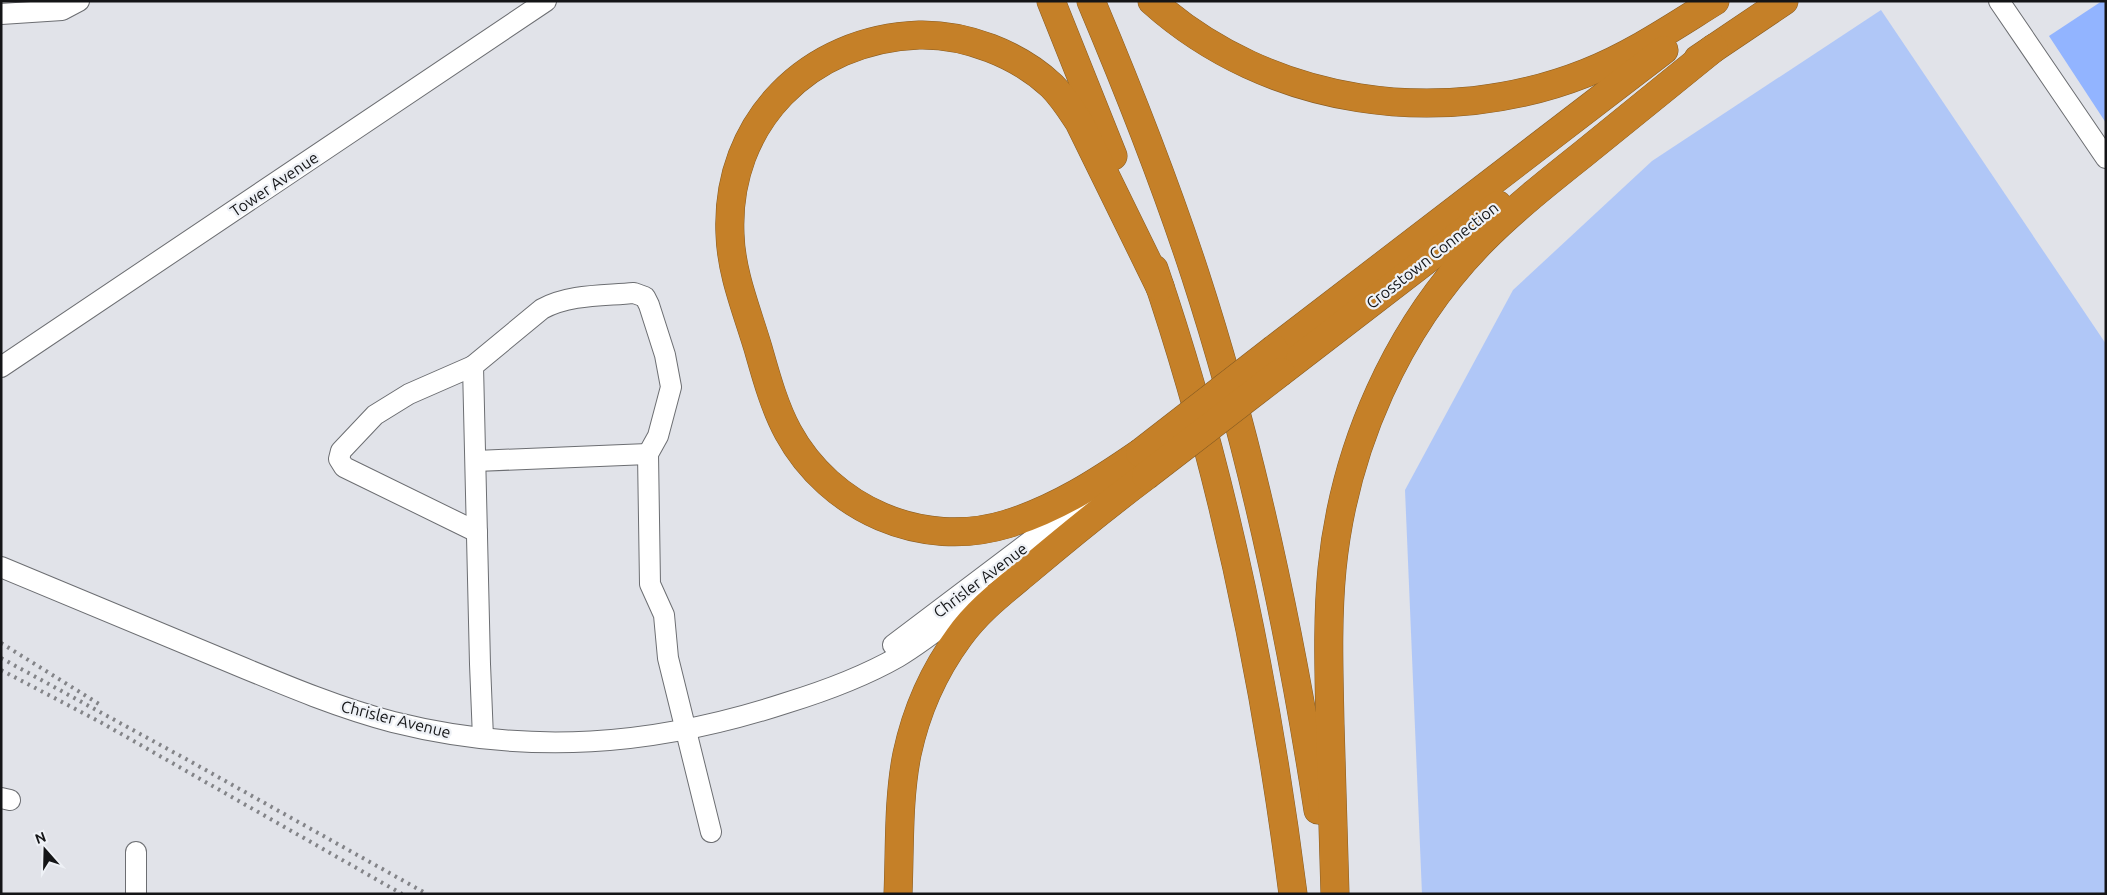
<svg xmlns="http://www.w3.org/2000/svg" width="2107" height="895" viewBox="0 0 2107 895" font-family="Ubuntu,sans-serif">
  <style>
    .green { fill: #b0c7f7 }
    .building { fill: #92b4ff }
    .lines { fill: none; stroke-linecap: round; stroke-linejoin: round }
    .minor-casing { stroke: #6c6e72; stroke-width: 22 }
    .highway-casing { stroke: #875b22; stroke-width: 29 }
    .minor { stroke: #fff; stroke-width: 20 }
    .highway { stroke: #c58028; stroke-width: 28 }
    .rail { stroke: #838488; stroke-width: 4; stroke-dasharray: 2.5 5; stroke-linecap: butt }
    .highway-bridge-casing { stroke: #875b22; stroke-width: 29; stroke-linecap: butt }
    .highway-bridge { stroke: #c58028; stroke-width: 28 }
    .labels { text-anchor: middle; stroke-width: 4.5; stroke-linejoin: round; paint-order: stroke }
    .street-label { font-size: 16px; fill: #141517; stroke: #eef1f6 }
  </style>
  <rect width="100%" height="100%" fill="#e1e3e9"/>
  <polygon class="green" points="1881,10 2106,344 2106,894 1422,894 1405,490 1513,290 1652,161"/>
  <polygon class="building" points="2102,1 2106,1 2106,123 2049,36"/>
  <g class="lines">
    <g class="minor-casing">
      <g id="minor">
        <polyline points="1999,1 2106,158"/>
        <polyline points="1,14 62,10 79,1"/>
        <polyline points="473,366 409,394 375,415 341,451 339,459 344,467 477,532"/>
        <polyline points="1,367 546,1"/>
        <polyline points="476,461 648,454"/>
        <path d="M1 567C73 597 144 627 215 656 273 680 332 706 393 722 529 756 654 746 786 703 825 691 863 677 898 657 928 639 955 616 983 595"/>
        <polyline points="893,645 1086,499"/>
        <path d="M483 738 480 664 473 366 542 309C570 294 603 296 634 293L645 297 649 305 665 355 671 387 658 436 648 454 650 584 664 615 668 658 711 832"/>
        <polyline points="1,798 10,800"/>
        <polyline points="136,852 136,894"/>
      </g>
    </g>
    <g class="highway-casing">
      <g id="highway">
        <polyline points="1051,1 1113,156"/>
        <path d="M1091 1C1129 91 1165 182 1195 274 1252 449 1290 629 1318 810"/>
        <path d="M1152 1C1269 106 1442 130 1586 73 1632 55 1673 27 1715 1"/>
        <polyline points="1698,59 1784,1"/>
        <path d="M1154 269C1223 471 1266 682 1293 894"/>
        <polyline points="1274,349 1664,50"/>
        <polyline points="1281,372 1498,205"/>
        <path d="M1140 453C1098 482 1056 509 1007 524 922 550 830 509 788 432 774 406 766 376 758 348 747 311 731 273 730 234 725 122 809 39 919 35 966 34 1018 54 1052 86 1063 97 1071 110 1079 122L1160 287"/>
        <path d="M898 894C900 847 898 799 907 754 916 712 934 671 959 637 978 610 1005 590 1030 569 1068 537 1106 506 1146 476"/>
        <path d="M1335 894C1333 837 1332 781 1330 724 1329 673 1327 621 1332 569 1344 448 1397 327 1483 240 1514 209 1548 182 1582 155 1626 119 1670 84 1714 48"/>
      </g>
    </g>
    <use href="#minor" class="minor"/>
    <use href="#highway" class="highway"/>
    <g class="rail">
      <polyline points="1,643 99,704"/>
      <polyline points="1,658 186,759 427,894"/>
      <polyline points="1,670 102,723 402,894"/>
    </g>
    <g class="highway-bridge-casing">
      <g id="highway-bridge">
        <polyline points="1140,453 1274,349"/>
        <polyline points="1146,476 1281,372"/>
      </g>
    </g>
    <use href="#highway-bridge" class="highway-bridge"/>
  </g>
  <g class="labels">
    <g class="street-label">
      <text transform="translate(274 184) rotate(-34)" y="6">Tower Avenue</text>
      <text transform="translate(1432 255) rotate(-38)" y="6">Crosstown Connection</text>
      <text transform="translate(980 580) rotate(-37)" y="6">Chrisler Avenue</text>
      <text transform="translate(396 719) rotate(14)" y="6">Chrisler Avenue</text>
    </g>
  </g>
  <rect width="2107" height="895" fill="none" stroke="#141517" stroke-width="5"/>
  <g transform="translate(45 850) rotate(340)" stroke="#eef1f6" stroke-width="4" paint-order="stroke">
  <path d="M0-4L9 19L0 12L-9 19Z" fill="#141517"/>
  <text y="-8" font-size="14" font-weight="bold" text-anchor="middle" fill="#141517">N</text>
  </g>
</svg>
